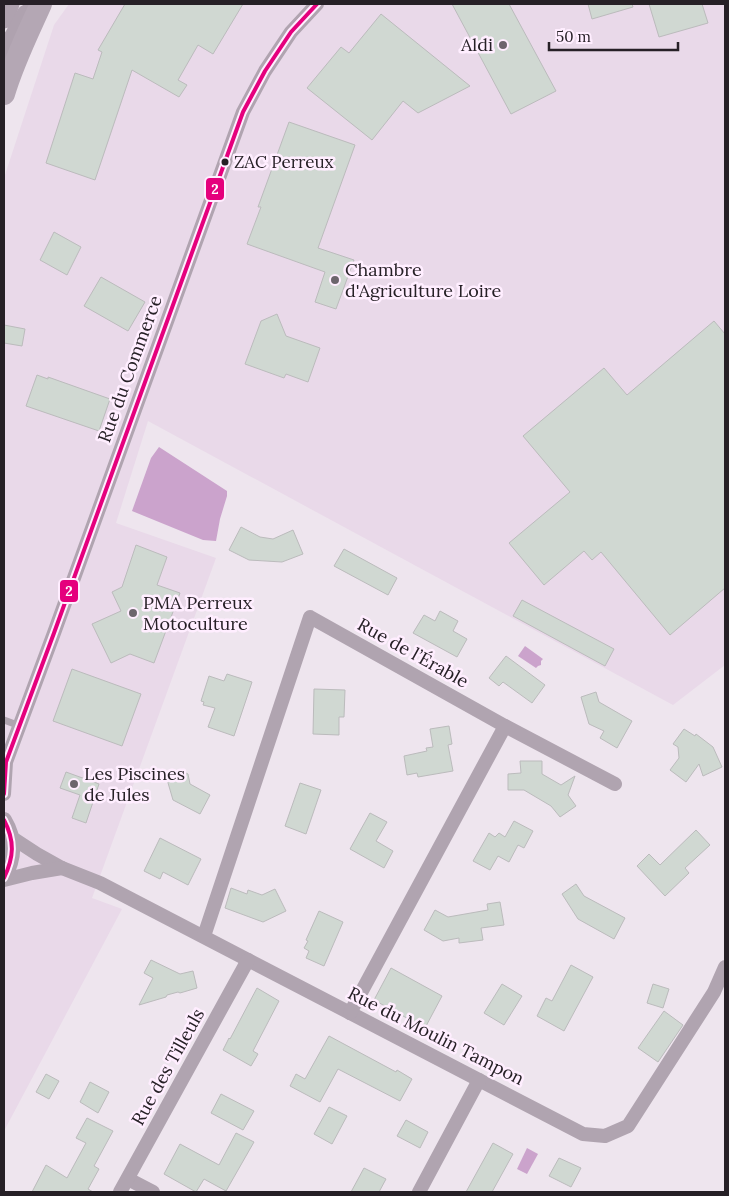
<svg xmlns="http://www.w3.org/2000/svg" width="729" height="1196" viewBox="0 0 729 1196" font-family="Lora,serif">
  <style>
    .built { fill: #e9d9e9 }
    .water { fill: #cba3cc }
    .building { fill: #d0d8d2; stroke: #bbbbbc }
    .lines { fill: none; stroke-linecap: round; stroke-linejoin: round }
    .service { stroke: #b0a4b0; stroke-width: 7 }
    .minor { stroke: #b0a4b0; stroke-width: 14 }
    .tertiary { stroke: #b0a4b0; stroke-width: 16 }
    .secondary { stroke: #afa2af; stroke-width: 19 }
    .trunk { stroke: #b4a7b4; stroke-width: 22 }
    .bus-1-casing { stroke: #fef; stroke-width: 8 }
    .bus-1 { stroke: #e5007d; stroke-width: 4 }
    .poi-dot { fill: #6c656c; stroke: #fef; stroke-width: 2 }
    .bus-dot { fill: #262026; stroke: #fef; stroke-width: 2 }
    .labels { text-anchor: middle; stroke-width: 5; stroke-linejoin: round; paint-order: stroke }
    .bus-label { font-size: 17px; fill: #262026; stroke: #fef; text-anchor: start }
    .poi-label { font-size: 18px; fill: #262026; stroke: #fef; text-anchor: start }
    .street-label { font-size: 18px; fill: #262026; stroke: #fef }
    .line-badge { stroke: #fef; stroke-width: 2 }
    .badge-label { font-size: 14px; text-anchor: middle; font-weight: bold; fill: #fff }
  </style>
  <rect width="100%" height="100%" fill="#eee5ee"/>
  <polygon class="built" points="69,4 725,4 725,665 673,705 148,421 116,523 216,558 92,898 122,909 4,1131 4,182 5,175 54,25"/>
  <g class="water">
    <polygon points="159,447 227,491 227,496 220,519 216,541 203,540 132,511 151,458"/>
    <polygon points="525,646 543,659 541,661 541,665 538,666 536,668 518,656"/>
    <polygon points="527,1148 538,1154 527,1174 517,1169"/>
  </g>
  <g class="building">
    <polygon points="125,4 243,4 213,54 198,45 178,80 187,85 179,97 132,70 95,180 46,163 75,73 93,79 102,52 98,50"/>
    <polygon points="452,4 509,4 556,91 511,114"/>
    <polygon points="588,4 632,4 633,7 592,19"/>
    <polygon points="649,4 702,4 708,23 659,37"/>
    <polygon points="381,14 470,86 418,113 403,101 372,140 307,88 341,47 349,53"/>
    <polygon points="289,122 355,145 318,248 354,260 336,309 315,302 325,272 247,244 261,207 258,207"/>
    <polygon points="54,232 81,247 67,275 40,260"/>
    <polygon points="101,277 145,302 128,331 84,306"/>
    <polygon points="277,314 286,336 320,348 308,382 286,374 284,378 245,364 261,321"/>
    <polygon points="714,321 725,334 725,588 670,635 601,552 592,560 584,551 544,585 509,543 570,492 523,436 604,368 627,395"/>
    <polygon points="4,325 25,329 22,346 4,343"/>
    <polygon points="37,375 48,379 48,377 110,399 99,431 26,406"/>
    <polygon points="241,527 260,537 273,539 293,530 303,554 282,562 249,560 229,550"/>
    <polygon points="136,545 167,557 157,585 180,593 154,663 130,654 111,663 92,624 121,611 112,592 122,587"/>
    <polygon points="344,549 397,578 388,595 334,566"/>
    <polygon points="522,600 614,649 605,666 513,616"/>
    <polygon points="440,611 458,621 453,631 467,639 457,657 413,633 424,615 435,621"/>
    <polygon points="506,656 545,685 532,703 503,682 499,686 489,678"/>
    <polygon points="72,669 141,694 122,746 53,721"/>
    <polygon points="227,674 252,682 234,736 208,727 215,708 203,705 204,702 201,701 209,676 224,681"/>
    <polygon points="314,689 345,690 344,717 339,717 339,735 313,734"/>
    <polygon points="596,692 599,702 632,721 617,748 600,738 604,731 589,724 581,697"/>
    <polygon points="449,726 452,744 448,745 453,771 418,777 417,773 407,775 404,756 427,751 426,748 433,747 430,729"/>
    <polygon points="684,729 695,736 696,734 713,747 722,767 703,776 699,764 686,782 670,770 679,758 678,747 673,744"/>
    <polygon points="520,761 542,761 542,774 561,785 575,776 568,795 576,806 560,817 551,806 524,790 508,790 508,774 521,773"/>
    <polygon points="182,771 188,774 190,784 210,795 200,814 173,800 166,776"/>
    <polygon points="66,772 99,784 86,823 72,818 80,795 60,788"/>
    <polygon points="300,783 321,790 306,834 285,826"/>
    <polygon points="370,813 387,822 376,841 393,851 384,868 350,849"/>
    <polygon points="514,821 533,831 524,848 518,845 509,862 498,856 490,870 473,861 489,833 495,837 499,833 505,837"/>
    <polygon points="696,830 710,845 685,868 689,873 665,896 637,866 649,854 660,865"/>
    <polygon points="160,838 201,859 188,885 163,872 160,879 144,871"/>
    <polygon points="576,884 584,896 625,918 614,939 578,919 562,894"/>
    <polygon points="231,888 247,894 248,890 262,895 275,889 286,911 263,922 225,908"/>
    <polygon points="500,902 504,925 481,928 483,940 459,943 459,938 443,941 424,930 435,910 448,917 488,910 487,904"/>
    <polygon points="319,911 343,922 324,966 306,958 309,951 304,948 308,941 306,940"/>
    <polygon points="151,960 180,974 193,971 197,988 180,993 178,992 167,995 166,997 139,1005 153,978 144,973"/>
    <polygon points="571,965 593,977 564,1031 537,1016 546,998 552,1001"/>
    <polygon points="391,968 442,996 425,1028 374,1000"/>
    <polygon points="502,984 522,996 504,1025 484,1013"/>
    <polygon points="653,984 669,989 663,1008 647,1003"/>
    <polygon points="257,988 279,1001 253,1051 258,1054 251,1066 223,1050 229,1038 230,1039"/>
    <polygon points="664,1011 683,1025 658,1062 638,1048"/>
    <polygon points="329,1036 396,1072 397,1070 412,1079 400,1101 338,1069 320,1102 290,1086 296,1074 305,1079"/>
    <polygon points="46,1074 59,1081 49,1099 36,1092"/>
    <polygon points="90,1082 109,1092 98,1113 80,1102"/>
    <polygon points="221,1094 254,1111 243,1130 211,1113"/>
    <polygon points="329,1107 347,1116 332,1144 314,1134"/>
    <polygon points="87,1118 113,1131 94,1166 99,1169 88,1189 93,1192 32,1192 46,1165 67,1178 86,1143 76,1138"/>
    <polygon points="406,1120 428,1132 420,1148 397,1136"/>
    <polygon points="236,1133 254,1142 226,1191 204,1179 196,1192 164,1174 180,1144 219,1165"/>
    <polygon points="493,1143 513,1154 492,1192 466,1192"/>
    <polygon points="559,1158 581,1168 571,1187 549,1176"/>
    <polygon points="364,1168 386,1179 379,1192 351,1192"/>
  </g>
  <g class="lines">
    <polyline class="service" points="4,720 20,726"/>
    <g class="minor">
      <polyline points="505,726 615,784"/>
      <polyline points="4,794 6,762 54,633 243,112 265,71 291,32 317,4"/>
      <polyline points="11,837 37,854 62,868 100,883 583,1134 605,1136 628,1126 714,992 725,967"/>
      <polyline points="4,880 32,873 62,868"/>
      <polyline points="204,936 310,617 505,726 350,1013"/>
      <polyline points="128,1179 153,1192"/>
      <polyline points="120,1192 248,960"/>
      <polyline points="419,1192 479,1080"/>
    </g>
    <path class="tertiary" d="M4 820C16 840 14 858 4 878"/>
    <g class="secondary">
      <polyline points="4,19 10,4"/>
      <polyline points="4,51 14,36 26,14"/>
    </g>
    <path class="trunk" d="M4 94C13 63 28 33 41 4"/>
    <g class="bus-1-casing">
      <g id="bus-1">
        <polyline points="4,794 6,762 54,633 243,112 265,71 291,32 317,4"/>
        <path d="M4 820C15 841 14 857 4 878"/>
      </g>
    </g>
    <use href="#bus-1" class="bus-1"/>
  </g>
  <g class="poi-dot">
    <circle cx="503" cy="45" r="5"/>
    <circle cx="335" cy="280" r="5"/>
    <circle cx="133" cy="613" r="5"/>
    <circle cx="74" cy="784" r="5"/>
  </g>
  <circle class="bus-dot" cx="225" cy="162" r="4.5"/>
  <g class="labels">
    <g class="bus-label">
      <text x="234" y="168">ZAC Perreux</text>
    </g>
    <g class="poi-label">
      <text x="493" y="51" text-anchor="end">Aldi</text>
      <text x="345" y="276">Chambre<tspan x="345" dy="21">d'Agriculture Loire</tspan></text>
      <text x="143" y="609">PMA Perreux<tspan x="143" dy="21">Motoculture</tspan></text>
      <text x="84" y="780">Les Piscines<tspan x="84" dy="21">de Jules</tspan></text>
    </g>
    <g class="street-label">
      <text transform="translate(130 369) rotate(-70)" y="6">Rue du Commerce</text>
      <text transform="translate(413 653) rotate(29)" y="6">Rue de l’Érable</text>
      <text transform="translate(436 1036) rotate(27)" y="6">Rue du Moulin Tampon</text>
      <text transform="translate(168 1067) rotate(-61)" y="6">Rue des Tilleuls</text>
    </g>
  </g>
  <g class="line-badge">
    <rect x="205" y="177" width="20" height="24" rx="5" fill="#e5007d"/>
    <rect x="59" y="579" width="20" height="24" rx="5" fill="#e5007d"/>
  </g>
  <g class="badge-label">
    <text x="215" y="194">2</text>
    <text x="69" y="596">2</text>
  </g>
  <rect width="729" height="1196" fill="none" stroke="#262026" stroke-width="10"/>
  <path d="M549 42v8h129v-8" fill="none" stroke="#262026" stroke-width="2.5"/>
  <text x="556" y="42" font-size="15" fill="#262026" stroke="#ffeeff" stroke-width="4" paint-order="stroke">50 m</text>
</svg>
